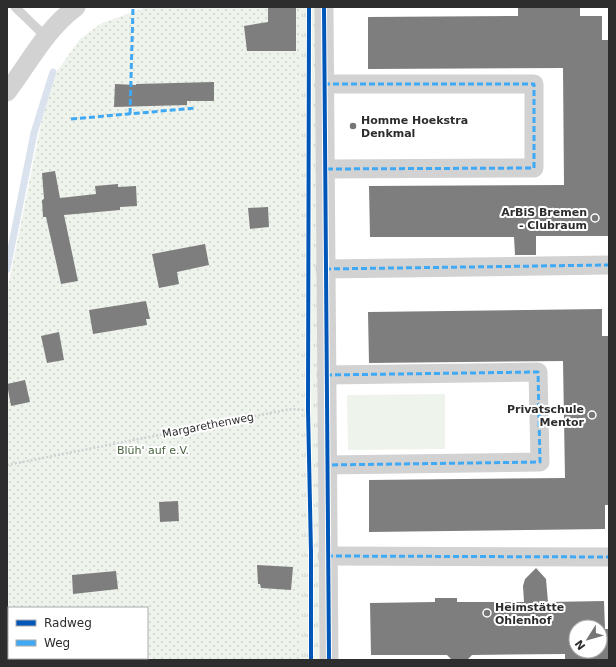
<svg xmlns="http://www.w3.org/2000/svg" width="616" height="667" viewBox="0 0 616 667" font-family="'DejaVu Sans',sans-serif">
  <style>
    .grass { fill: #eef3ec }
    .park { fill: url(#park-tufts) }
    .garden { fill: url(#garden-dots); fill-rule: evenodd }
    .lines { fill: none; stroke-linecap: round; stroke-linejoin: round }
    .stream { stroke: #dae2ee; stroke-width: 7 }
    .building { fill: #7e7e7e; fill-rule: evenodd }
    .path { stroke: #d2d2d2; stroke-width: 2.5; stroke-dasharray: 2 2; stroke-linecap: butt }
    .lane { stroke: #d2d2d2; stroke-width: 9 }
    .street { stroke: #d2d2d2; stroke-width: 19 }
    .quiet { stroke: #3fa9f5; stroke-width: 3; stroke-dasharray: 6 3; stroke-linecap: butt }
    .cycleway-casing { stroke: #fff; stroke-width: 6 }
    .cycleway { stroke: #0057b8; stroke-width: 4 }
    .poi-dot { fill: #767676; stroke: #fff; stroke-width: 1.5 }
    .labels { text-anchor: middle; stroke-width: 4; stroke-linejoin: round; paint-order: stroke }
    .poi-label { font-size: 11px; font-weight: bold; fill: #2d2d2d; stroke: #fff; text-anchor: start }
    .street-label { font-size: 11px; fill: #2d2d2d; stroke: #fff }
    .park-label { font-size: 11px; fill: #49633f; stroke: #fff }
  </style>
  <defs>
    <pattern id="park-tufts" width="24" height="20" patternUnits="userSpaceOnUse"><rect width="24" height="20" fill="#eef3ec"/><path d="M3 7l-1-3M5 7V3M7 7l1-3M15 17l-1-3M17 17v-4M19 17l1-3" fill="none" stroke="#ccd1cb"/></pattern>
    <pattern id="garden-dots" width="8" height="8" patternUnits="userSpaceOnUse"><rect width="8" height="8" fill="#eef3ec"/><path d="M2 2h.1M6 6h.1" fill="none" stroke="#ccd1cb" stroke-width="1.8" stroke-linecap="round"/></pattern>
  </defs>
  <rect width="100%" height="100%" fill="#fff"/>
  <polygon class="grass" points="445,394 445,449 348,450 347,395"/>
  <polygon class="park" points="300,7 316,7 319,660 300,660"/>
  <path class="garden" d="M147 7H300V660H7V292L42 119 57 71 80 39 102 23ZM9 608H147V658H9Z"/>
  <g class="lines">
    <polyline class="stream" points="7,269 34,133 53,72"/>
  </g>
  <g class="building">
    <polygon points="268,7 296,7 296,51 247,51 244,26 268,22"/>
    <polygon points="518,7 580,7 580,16 602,16 602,40 609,40 609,236 536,236 536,255 515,255 514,237 370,237 369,186 564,185 563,68 368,69 368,17 518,16"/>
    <polygon points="214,82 214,101 187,101 187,105 114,107 115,84 136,85 136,84"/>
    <polygon points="55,171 60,198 96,194 95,186 118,184 118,187 136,186 137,206 120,207 120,210 64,215 78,281 61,284 46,217 43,217 42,200 44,199 42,173"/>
    <polygon points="268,207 269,227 250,229 248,208"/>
    <polygon points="205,244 209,265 177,272 179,284 159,288 152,254"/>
    <polygon points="146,301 150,319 146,319 147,325 93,334 89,310"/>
    <polygon points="602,309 602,336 609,336 609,505 605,505 605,529 369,532 369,480 565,478 563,361 369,363 368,312"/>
    <polygon points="59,332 64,360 47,363 41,336"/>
    <polygon points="25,380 30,402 11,406 7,384"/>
    <polygon points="178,501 179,521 160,522 159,502"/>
    <polygon points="257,565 293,567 291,590 261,588 260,584 258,584"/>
    <path d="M536 568 546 579 548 602 604 601 605 629H609V660H565V654L472 655 467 660H452L447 655H371L370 603 435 602V598H457V602H524L523 586 525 579ZM576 627H600V651H576Z"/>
    <polygon points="116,571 118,589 73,594 72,575"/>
  </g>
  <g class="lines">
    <polyline class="path" points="7,465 291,409 305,410"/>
    <polyline class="lane" points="15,7 46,37"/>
    <g class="street">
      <polyline points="324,7 329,660"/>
      <polyline points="324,84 534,84 534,168 325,169"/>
      <path d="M7 92C29 63 46 29 76 7"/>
      <polyline points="325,269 609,265"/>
      <polyline points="326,375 538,372 540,462 327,465"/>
      <polyline points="327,556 609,557"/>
    </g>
    <g class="quiet">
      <polyline points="324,84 534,84 534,168 325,169"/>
      <polyline points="130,114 133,7"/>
      <polyline points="71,119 196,108"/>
      <polyline points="325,269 609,265"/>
      <polyline points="326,375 538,372 540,462 327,465"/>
      <polyline points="327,556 609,557"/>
    </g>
    <g class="cycleway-casing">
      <g id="cycleway">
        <polyline points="309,7 308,410 311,552 311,660"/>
        <polyline points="324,7 329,660"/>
      </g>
    </g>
    <use href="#cycleway" class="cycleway"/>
  </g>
  <g class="poi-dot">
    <circle cx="353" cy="126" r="4"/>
    <circle cx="595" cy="218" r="4"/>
    <circle cx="592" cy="415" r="4"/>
    <circle cx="487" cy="613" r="4"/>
  </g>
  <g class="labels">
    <g class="poi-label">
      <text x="361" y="124">Homme Hoekstra<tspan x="361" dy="13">Denkmal</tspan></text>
      <text x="587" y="216" text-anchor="end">ArBiS Bremen<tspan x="587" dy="13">- Clubraum</tspan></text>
      <text x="584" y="413" text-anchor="end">Privatschule<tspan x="584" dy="13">Mentor</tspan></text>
      <text x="495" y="611">Heimstätte<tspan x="495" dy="13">Ohlenhof</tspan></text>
    </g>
    <g class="street-label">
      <text transform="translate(208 425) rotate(-11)" y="4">Margarethenweg</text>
    </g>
    <g class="park-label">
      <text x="153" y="454">Blüh' auf e.V.</text>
    </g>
  </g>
  <rect width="616" height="667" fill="none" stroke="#2d2d2d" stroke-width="16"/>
  <rect x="8" y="607" width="140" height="52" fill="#ffffff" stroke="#ababab"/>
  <rect x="16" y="620" width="20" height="6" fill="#0057b8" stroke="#ababab"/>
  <text x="44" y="627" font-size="12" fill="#2d2d2d">Radweg</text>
  <rect x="16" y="640" width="20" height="6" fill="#3fa9f5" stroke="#ababab"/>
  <text x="44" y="647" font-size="12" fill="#2d2d2d">Weg</text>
  <g transform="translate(588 639) rotate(233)"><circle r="19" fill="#ffffff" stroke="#ababab"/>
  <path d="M0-3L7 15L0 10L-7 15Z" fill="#767676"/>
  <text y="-6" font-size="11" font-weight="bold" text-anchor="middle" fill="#2d2d2d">N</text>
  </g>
</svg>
